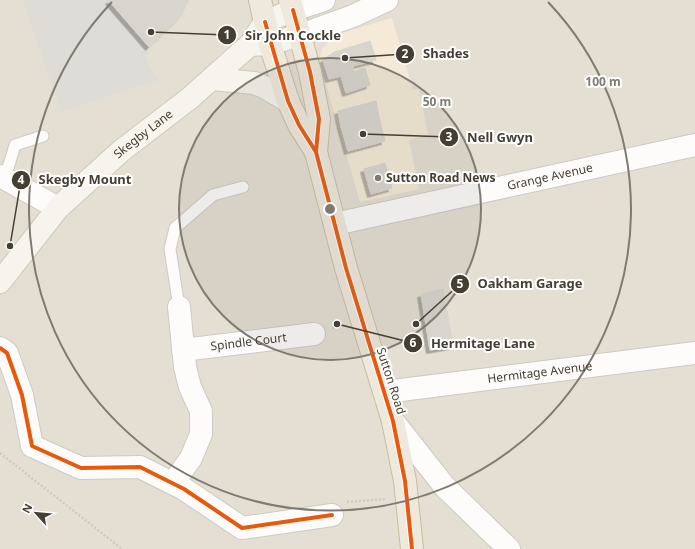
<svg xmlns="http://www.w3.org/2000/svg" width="695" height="549" viewBox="0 0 695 549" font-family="'Noto Sans',sans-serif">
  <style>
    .residential { fill: #e4dfd2 }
    .commercial { fill: #f4ead7 }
    .parking { fill: #dedcd6 }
    .building { fill: #d8d5ce; stroke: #d7d4cc; filter: url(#shadow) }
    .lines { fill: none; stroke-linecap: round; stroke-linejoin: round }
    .service-casing { stroke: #cdcac4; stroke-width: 13 }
    .minor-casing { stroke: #cdcac4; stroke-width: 24 }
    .tertiary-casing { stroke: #cdcac4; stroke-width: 24 }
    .secondary-casing { stroke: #cfcabc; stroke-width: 24 }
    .trunk-casing { stroke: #cabc9e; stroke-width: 24 }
    .path { stroke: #cecbc5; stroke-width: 2.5; stroke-dasharray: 2 2; stroke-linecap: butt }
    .service { stroke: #fdfcfb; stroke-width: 11 }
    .minor { stroke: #fdfcfb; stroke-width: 22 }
    .tertiary { stroke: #fdfcfb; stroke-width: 22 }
    .secondary { stroke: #f6f4ed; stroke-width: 22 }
    .trunk { stroke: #eee9dc; stroke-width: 22 }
    .cycleway-casing { stroke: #fff; stroke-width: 6 }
    .cycleway { stroke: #e8590c; stroke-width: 4 }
    .ring { fill: none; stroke: #807b71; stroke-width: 2 }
    .poi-dot { fill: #807b71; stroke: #fff; stroke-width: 1.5 }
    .labels { text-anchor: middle; stroke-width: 4; stroke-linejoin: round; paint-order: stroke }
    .street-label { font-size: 12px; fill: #453e32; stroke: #fff }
    .poi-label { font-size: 12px; font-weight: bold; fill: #453e32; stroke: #fff; text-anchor: start }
    .centre { fill: #807b71; stroke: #fff; stroke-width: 2 }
    .ring-label { font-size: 12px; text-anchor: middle; font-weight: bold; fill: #807b71; stroke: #fff; stroke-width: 4; stroke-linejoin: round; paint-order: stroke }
    .leader { fill: none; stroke: #453e32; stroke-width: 1.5 }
    .callout-dot { fill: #453e32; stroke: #fff; stroke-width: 1.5 }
    .mark-label { font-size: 12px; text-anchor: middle; font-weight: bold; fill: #fff }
    .callout-label { font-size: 13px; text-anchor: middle; font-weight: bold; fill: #453e32; stroke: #fff; stroke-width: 4; stroke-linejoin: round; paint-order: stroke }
  </style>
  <defs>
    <filter id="shadow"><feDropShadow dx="-3.5" dy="3.5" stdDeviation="0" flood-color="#0004"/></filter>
  </defs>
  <rect width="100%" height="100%" fill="#efede6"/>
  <rect class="residential" x="0" y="0" width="695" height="549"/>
  <polygon class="commercial" points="392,18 413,90 419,89 428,135 409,140 419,189 360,202 319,61 322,49 334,35"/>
  <polygon class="parking" points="23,0 109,0 149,47 145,58 158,80 61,112"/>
  <g class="building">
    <polygon points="110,0 189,0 180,17 149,47 109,1"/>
    <polygon points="370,41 376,60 357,65 351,47"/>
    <polygon points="351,47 357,65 353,66 354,72 341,76 334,52"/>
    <polygon points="334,52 341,76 329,79 323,60"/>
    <polygon points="365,68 370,85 346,93 341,76"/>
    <polygon points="376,101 379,117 341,126 338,111"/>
    <polygon points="379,117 385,141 348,151 341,126"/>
    <polygon points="385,163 392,188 371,194 364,169"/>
    <polygon points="443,289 453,346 430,350 421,294"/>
  </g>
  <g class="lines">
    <g class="service-casing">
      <g id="service">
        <polyline points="5,178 15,145 43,136"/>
        <polyline points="179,307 170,249 175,228 213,195 243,187"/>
      </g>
    </g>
    <g class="minor-casing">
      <g id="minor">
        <path id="s1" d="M335 224 695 145"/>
        <polyline points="0,348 7,353 22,395 32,446 81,468 140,467 184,489 242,528 332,515"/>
        <path id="s2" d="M183 350 314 334"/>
        <path id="s3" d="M385 392 695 353"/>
        <polyline points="393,421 445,487 509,549"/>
        <polyline points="173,483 191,458 201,434 201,411 190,387 185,367 179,307"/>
      </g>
    </g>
    <g class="tertiary-casing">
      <g id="tertiary">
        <polyline points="293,10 324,0"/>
        <polyline points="300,35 353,16 387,0"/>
        <polyline points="0,176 58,208"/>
      </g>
    </g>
    <g class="secondary-casing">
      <g id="secondary">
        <polyline points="251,45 270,44 300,35"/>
        <polyline points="212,79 254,83 264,87 288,101"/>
        <path id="s4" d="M0 282 58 208 121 151 190 98 237 56 250 45 265 22 293 10"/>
      </g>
    </g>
    <g class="trunk-casing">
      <g id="trunk">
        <polyline points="260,0 270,44 288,101 299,125 316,152 346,268 393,421 405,481 412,549"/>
        <polyline points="290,0 310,72 319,119 316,152"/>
      </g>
    </g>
    <g class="path">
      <polyline points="332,328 343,325"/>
      <polyline points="0,453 122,549"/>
      <polyline points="347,502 386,499"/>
    </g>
    <use href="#service" class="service"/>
    <use href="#minor" class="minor"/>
    <use href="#tertiary" class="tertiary"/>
    <use href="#secondary" class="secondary"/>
    <use href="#trunk" class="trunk"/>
    <g class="cycleway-casing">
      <g id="cycleway">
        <polyline points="293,10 310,72 319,119 316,152"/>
        <polyline points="265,22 288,101 299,125 316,152 346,268 393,421 405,481 412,549"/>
        <polyline points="0,348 7,353 22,395 32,446 81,468 140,467 184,489 242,528 332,515"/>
      </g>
    </g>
    <use href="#cycleway" class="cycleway"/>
  </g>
  <circle cx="330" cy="209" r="151" fill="#807b71" fill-opacity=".12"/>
  <g class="ring">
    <circle cx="330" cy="209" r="151"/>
    <path d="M548 2A301 301 0 1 1 112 2"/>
  </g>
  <circle class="poi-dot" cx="378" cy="178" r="4"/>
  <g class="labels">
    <g class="street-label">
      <text dy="4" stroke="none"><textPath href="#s4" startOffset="207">Skegby Lane</textPath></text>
      <text dy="4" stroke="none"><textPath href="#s1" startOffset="220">Grange Avenue</textPath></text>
      <text dy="4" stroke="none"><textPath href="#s2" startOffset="66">Spindle Court</textPath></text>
      <text dy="4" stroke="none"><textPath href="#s3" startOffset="156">Hermitage Avenue</textPath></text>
      <text transform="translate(391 381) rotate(72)" y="4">Sutton Road</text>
    </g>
    <g class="poi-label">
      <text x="386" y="182">Sutton Road News</text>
    </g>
  </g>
  <circle cx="330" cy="209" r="6" class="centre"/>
  <g class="ring-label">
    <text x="603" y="86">100 m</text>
    <text x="437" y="106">50 m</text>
  </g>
  <path class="leader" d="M151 32L227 35M345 58L405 54M363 134L449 137M10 246L21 180M416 324L460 284M337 324L413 343"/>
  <g class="callout-dot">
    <circle cx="151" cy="32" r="4"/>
    <circle cx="345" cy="58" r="4"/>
    <circle cx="363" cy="134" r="4"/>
    <circle cx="10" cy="246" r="4"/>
    <circle cx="416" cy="324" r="4"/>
    <circle cx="337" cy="324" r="4"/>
    <circle cx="227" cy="35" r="10"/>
    <circle cx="405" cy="54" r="10"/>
    <circle cx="449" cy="137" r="10"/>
    <circle cx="21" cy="180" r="10"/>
    <circle cx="460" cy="284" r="10"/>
    <circle cx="413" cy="343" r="10"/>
  </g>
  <g class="mark-label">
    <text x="227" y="39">1</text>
    <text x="405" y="58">2</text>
    <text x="449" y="141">3</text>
    <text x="21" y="184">4</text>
    <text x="460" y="288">5</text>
    <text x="413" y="347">6</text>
  </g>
  <g class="callout-label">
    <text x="293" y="40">Sir John Cockle</text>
    <text x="446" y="58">Shades</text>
    <text x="500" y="142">Nell Gwyn</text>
    <text x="85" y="184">Skegby Mount</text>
    <text x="530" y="288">Oakham Garage</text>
    <text x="483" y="348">Hermitage Lane</text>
  </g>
  <g transform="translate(36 513) rotate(297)" stroke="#ffffff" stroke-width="3" paint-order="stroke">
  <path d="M0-3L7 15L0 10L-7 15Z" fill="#453e32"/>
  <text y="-6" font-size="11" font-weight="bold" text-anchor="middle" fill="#453e32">N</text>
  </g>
</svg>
